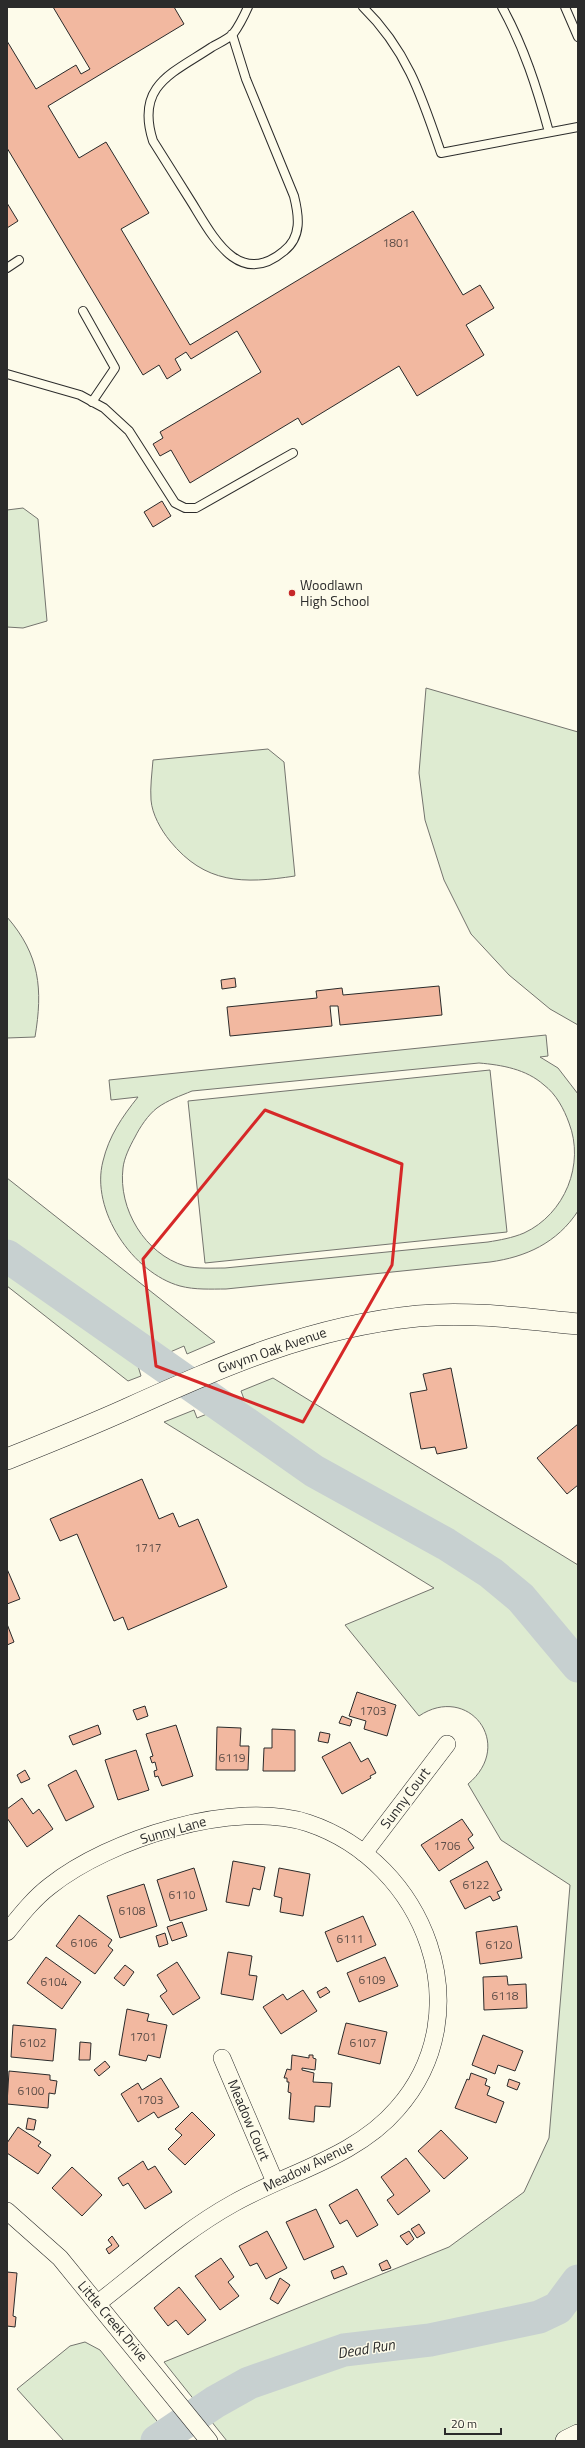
<svg xmlns="http://www.w3.org/2000/svg" width="585" height="2448" viewBox="0 0 585 2448" font-family="'Titillium Web',sans-serif">
  <style>
    .green { fill: #deebd1; stroke: #74746e; fill-rule: evenodd }
    .lines { fill: none; stroke-linecap: round; stroke-linejoin: round }
    .river { stroke: #c7d0d0; stroke-width: 33 }
    .building { fill: #f2b8a0; stroke: #2b2b2b }
    .service-casing { stroke: #2b2b2b; stroke-width: 10 }
    .minor-casing { stroke: #2b2b2b; stroke-width: 18 }
    .tertiary-casing { stroke: #2b2b2b; stroke-width: 22 }
    .service { stroke: #fdfbea; stroke-width: 8 }
    .minor { stroke: #fdfbea; stroke-width: 17 }
    .tertiary { stroke: #fdfbea; stroke-width: 21 }
    .marked { fill: none; stroke: #d62828; stroke-width: 3; stroke-linejoin: round }
    .poi-dot { fill: #c62828; stroke: #fdfbea; stroke-width: 1.5 }
    .labels { text-anchor: middle; stroke-width: 3; stroke-linejoin: round; paint-order: stroke }
    .number-label { font-size: 12px; fill: #5d4e48 }
    .poi-label { font-size: 14px; fill: #2b2b2b; stroke: #fdfbea; text-anchor: start }
    .street-label { font-size: 14px; fill: #2b2b2b; stroke: #fdfbea }
    .water-label { font-size: 15px; font-style: italic; fill: #2b2b2b; stroke: #fdfbea }
  </style>
  <rect width="100%" height="100%" fill="#fdfbea"/>
  <g class="green">
    <polygon points="23,508 38,519 47,621 23,628 7,627 7,510"/>
    <polygon points="426,688 578,732 578,1025 550,1009 509,975 471,934 444,880 425,820 419,773"/>
    <path d="M268 749 284 762 295 876C243 884 205 884 170 841 161 830 152 814 151 800 150 787 152 773 153 760Z"/>
    <path d="M7 917C40 955 43 989 35 1037L7 1038Z"/>
    <path d="M546 1035 548 1056 540 1057 558 1068 578 1094V1211C557 1243 526 1257 490 1262L226 1289C211 1289 195 1290 180 1286 133 1273 90 1210 103 1161 109 1136 122 1117 138 1097L111 1100 109 1080ZM479 1063C502 1065 526 1069 544 1085 556 1094 564 1109 569 1123 585 1164 565 1214 524 1233 512 1238 500 1240 488 1242L225 1268C212 1268 198 1269 185 1266 145 1254 118 1209 123 1168 124 1158 130 1146 135 1137 140 1127 148 1115 157 1108 168 1100 180 1096 192 1091Z"/>
    <polygon points="490,1070 507,1232 205,1263 188,1101"/>
    <polygon points="7,1178 215,1342 187,1354 184,1346 138,1366 141,1376 128,1381 7,1286"/>
    <path d="M273 1378 578 1565V2435L565 2441H227L164 2362 449 2247 524 2192 549 2138 570 1885 501 1840 468 1784C516 1744 468 1683 419 1716L345 1625 434 1588 164 1422 194 1410 197 1418 244 1399 241 1391Z"/>
    <polygon points="85,2342 100,2350 173,2441 64,2441 17,2389 70,2346"/>
  </g>
  <g class="lines">
    <g class="river">
      <polyline points="7,1256 314,1471 446,1544 491,1573 521,1598 578,1666"/>
      <polyline points="157,2441 215,2402 249,2383 344,2350 430,2340 539,2317 558,2308 578,2281"/>
    </g>
  </g>
  <g class="building">
    <polygon points="53,7 174,7 184,24 48,106 79,158 106,142 149,213 121,229 190,345 413,211 463,295 480,285 494,308 466,325 484,355 417,396 399,366 302,425 298,418 190,483 171,450 160,456 153,444 163,438 160,432 261,372 237,331 191,359 186,352 175,359 181,370 167,379 159,365 143,375 7,148 7,41 36,89 76,65 81,74 90,69"/>
    <polygon points="7,203 18,221 7,228"/>
    <polygon points="162,501 171,516 153,527 144,512"/>
    <polygon points="235,978 236,987 222,989 221,980"/>
    <polygon points="439,986 442,1015 340,1025 338,1006 330,1006 332,1026 230,1036 227,1007 317,998 316,991 342,988 343,995"/>
    <polygon points="451,1368 467,1448 437,1454 435,1447 421,1449 410,1393 427,1390 423,1374"/>
    <polygon points="578,1424 578,1485 567,1494 537,1458"/>
    <polygon points="142,1479 159,1519 173,1513 179,1527 198,1519 227,1587 128,1630 123,1617 114,1621 77,1534 60,1541 50,1519"/>
    <polygon points="7,1569 20,1599 7,1604"/>
    <polygon points="7,1624 14,1642 7,1645"/>
    <polygon points="357,1692 396,1705 387,1736 364,1729 366,1721 349,1716"/>
    <polygon points="145,1706 148,1716 137,1720 133,1710"/>
    <polygon points="342,1716 352,1720 350,1726 339,1723"/>
    <polygon points="98,1725 101,1734 73,1745 69,1736"/>
    <polygon points="176,1725 193,1776 162,1786 158,1776 155,1777 154,1771 157,1770 155,1762 152,1763 150,1757 153,1756 146,1734"/>
    <polygon points="217,1727 241,1728 240,1746 249,1746 248,1770 216,1770"/>
    <polygon points="272,1729 295,1730 295,1771 263,1771 264,1748 272,1748"/>
    <polygon points="320,1732 330,1734 328,1743 318,1741"/>
    <polygon points="350,1742 361,1762 368,1758 376,1773 370,1776 371,1778 342,1794 322,1757"/>
    <polygon points="136,1750 149,1790 118,1800 105,1760"/>
    <polygon points="25,1770 30,1779 21,1783 17,1775"/>
    <polygon points="76,1770 94,1807 66,1821 48,1785"/>
    <polygon points="22,1798 33,1814 39,1809 53,1829 27,1847 7,1818 7,1809"/>
    <polygon points="462,1819 473,1835 468,1839 474,1848 439,1871 421,1845"/>
    <polygon points="233,1861 265,1867 260,1890 253,1888 249,1906 226,1902"/>
    <polygon points="487,1861 502,1890 497,1892 500,1898 493,1901 490,1896 465,1909 450,1881"/>
    <polygon points="194,1868 207,1910 170,1921 157,1880"/>
    <polygon points="279,1868 310,1874 303,1916 280,1912 282,1898 274,1896"/>
    <polygon points="144,1884 157,1926 120,1938 107,1896"/>
    <polygon points="79,1915 112,1940 108,1946 113,1950 95,1974 56,1946"/>
    <polygon points="363,1916 376,1945 337,1962 325,1932"/>
    <polygon points="182,1922 187,1936 172,1941 167,1927"/>
    <polygon points="517,1926 522,1958 480,1964 476,1932"/>
    <polygon points="165,1933 168,1944 159,1947 156,1936"/>
    <polygon points="228,1952 252,1956 249,1975 257,1976 253,2000 221,1994"/>
    <polygon points="46,1957 81,1982 62,2009 27,1983"/>
    <polygon points="385,1957 398,1986 359,2002 347,1973"/>
    <polygon points="177,1962 200,1998 173,2015 160,1996 167,1991 157,1975"/>
    <polygon points="125,1965 134,1972 124,1986 114,1978"/>
    <polygon points="507,1976 508,1985 526,1984 527,2008 484,2010 483,1977"/>
    <polygon points="326,1987 330,1992 320,1998 317,1992"/>
    <polygon points="303,1990 317,2011 281,2034 263,2007 283,1994 287,2000"/>
    <polygon points="127,2009 149,2014 147,2021 167,2025 160,2058 148,2055 146,2061 119,2055"/>
    <polygon points="346,2023 387,2032 380,2064 338,2054"/>
    <polygon points="13,2025 56,2029 53,2061 11,2057"/>
    <polygon points="483,2035 523,2051 515,2071 498,2065 495,2074 472,2065"/>
    <polygon points="80,2042 91,2043 90,2060 79,2060"/>
    <polygon points="292,2055 309,2058 309,2055 313,2055 313,2058 316,2059 315,2070 302,2068 302,2070 314,2073 313,2082 332,2083 330,2107 315,2106 314,2122 289,2119 291,2093 288,2092 289,2082 287,2082 287,2078 284,2078 287,2069 291,2070"/>
    <polygon points="105,2061 110,2067 99,2076 94,2070"/>
    <polygon points="9,2071 50,2075 50,2080 57,2081 55,2094 49,2093 48,2108 7,2104"/>
    <polygon points="471,2073 487,2079 485,2085 490,2087 487,2095 504,2102 496,2123 455,2108 467,2079 469,2080"/>
    <polygon points="161,2078 179,2107 158,2118 154,2112 138,2122 121,2094 138,2083 142,2090"/>
    <polygon points="509,2079 520,2083 517,2090 507,2086"/>
    <polygon points="192,2112 215,2135 185,2165 168,2149 182,2135 175,2129"/>
    <polygon points="28,2118 36,2120 34,2130 26,2129"/>
    <polygon points="18,2127 41,2142 38,2146 51,2155 38,2174 7,2153 7,2143"/>
    <polygon points="441,2130 468,2158 444,2179 418,2151"/>
    <polygon points="406,2158 430,2191 398,2215 387,2200 394,2195 381,2177"/>
    <polygon points="143,2161 148,2170 155,2166 172,2192 145,2209 128,2183 123,2186 118,2178"/>
    <polygon points="72,2167 102,2195 82,2216 52,2188"/>
    <polygon points="357,2189 378,2225 357,2237 347,2220 340,2224 329,2205"/>
    <polygon points="316,2209 334,2247 304,2260 286,2222"/>
    <polygon points="419,2224 425,2233 417,2238 411,2229"/>
    <polygon points="267,2231 287,2268 266,2279 257,2263 250,2266 239,2246"/>
    <polygon points="409,2231 414,2239 407,2245 400,2236"/>
    <polygon points="112,2236 119,2246 109,2254 106,2249 112,2245 108,2240"/>
    <polygon points="221,2258 234,2277 228,2282 239,2296 220,2310 195,2276"/>
    <polygon points="387,2260 391,2268 382,2271 379,2264"/>
    <polygon points="343,2266 347,2274 334,2279 331,2271"/>
    <polygon points="7,2272 17,2273 13,2316 16,2317 15,2327 7,2326"/>
    <polygon points="280,2278 290,2285 278,2304 270,2299"/>
    <polygon points="179,2287 206,2320 188,2335 176,2320 168,2326 154,2308"/>
  </g>
  <g class="lines">
    <g class="service-casing">
      <g id="service">
        <path d="M363 7C407 50 422 97 441 153L578 127"/>
        <path d="M502 7C524 47 537 88 549 132"/>
        <polyline points="565,7 578,37"/>
        <path d="M232 34 246 79 294 196C299 216 302 237 284 251 239 289 213 237 192 203 179 182 166 162 153 141 135 85 173 73 212 47 219 43 228 39 233 34 239 26 244 16 248 7"/>
        <polyline points="7,268 19,260"/>
        <polyline points="83,311 115,368 92,402"/>
        <polyline points="7,374 80,395 104,408 129,431 175,503 185,508 196,508 293,453"/>
      </g>
    </g>
    <g class="minor-casing">
      <g id="minor">
        <polyline points="364,1853 447,1744"/>
        <path d="M7 1932C20 1916 33 1899 50 1886 109 1839 234 1799 308 1823 425 1862 483 2012 397 2109 356 2157 287 2173 234 2203 185 2230 142 2269 98 2303"/>
        <polyline points="222,2058 275,2182"/>
        <polyline points="7,2211 60,2258 209,2441"/>
      </g>
    </g>
    <g class="tertiary-casing">
      <g id="tertiary">
        <path d="M7 1459C47 1443 87 1427 127 1409 225 1365 309 1327 418 1316 470 1311 526 1319 578 1324"/>
        <polyline points="566,2441 578,2435"/>
      </g>
    </g>
    <use href="#service" class="service"/>
    <use href="#minor" class="minor"/>
    <use href="#tertiary" class="tertiary"/>
  </g>
  <path class="marked" d="M265 1110 402 1164 392 1265 303 1422 156 1366 143 1259Z"/>
  <circle class="poi-dot" cx="292" cy="593" r="4"/>
  <g class="labels">
    <g class="number-label">
      <text x="396" y="247">1801</text>
      <text x="148" y="1552">1717</text>
      <text x="373" y="1715">1703</text>
      <text x="232" y="1762">6119</text>
      <text x="447" y="1850">1706</text>
      <text x="476" y="1889">6122</text>
      <text x="182" y="1899">6110</text>
      <text x="132" y="1915">6108</text>
      <text x="350" y="1943">6111</text>
      <text x="84" y="1947">6106</text>
      <text x="499" y="1949">6120</text>
      <text x="372" y="1984">6109</text>
      <text x="54" y="1986">6104</text>
      <text x="505" y="2000">6118</text>
      <text x="143" y="2041">1701</text>
      <text x="33" y="2047">6102</text>
      <text x="363" y="2047">6107</text>
      <text x="31" y="2095">6100</text>
      <text x="150" y="2104">1703</text>
    </g>
    <g class="poi-label">
      <text x="300" y="590">Woodlawn<tspan x="300" dy="16">High School</tspan></text>
    </g>
    <g class="street-label">
      <text transform="translate(272 1350) rotate(-19)" y="5">Gwynn Oak Avenue</text>
      <text transform="translate(405 1798) rotate(-53)" y="5">Sunny Court</text>
      <text transform="translate(173 1830) rotate(-16)" y="5">Sunny Lane</text>
      <text transform="translate(249 2120) rotate(67)" y="5">Meadow Court</text>
      <text transform="translate(308 2166) rotate(-26)" y="5">Meadow Avenue</text>
      <text transform="translate(113 2321) rotate(50)" y="5">Little Creek Drive</text>
    </g>
    <g class="water-label">
      <text transform="translate(366 2349) rotate(-9)" y="5">Dead Run</text>
    </g>
  </g>
  <rect width="585" height="2448" fill="none" stroke="#2b2b2b" stroke-width="16"/>
  <path d="M445 2428v6h56v-6" fill="none" stroke="#2b2b2b" stroke-width="2"/>
  <text x="451" y="2428" font-size="12" fill="#2b2b2b" stroke="#fdfbea" stroke-width="3" paint-order="stroke">20 m</text>
</svg>
